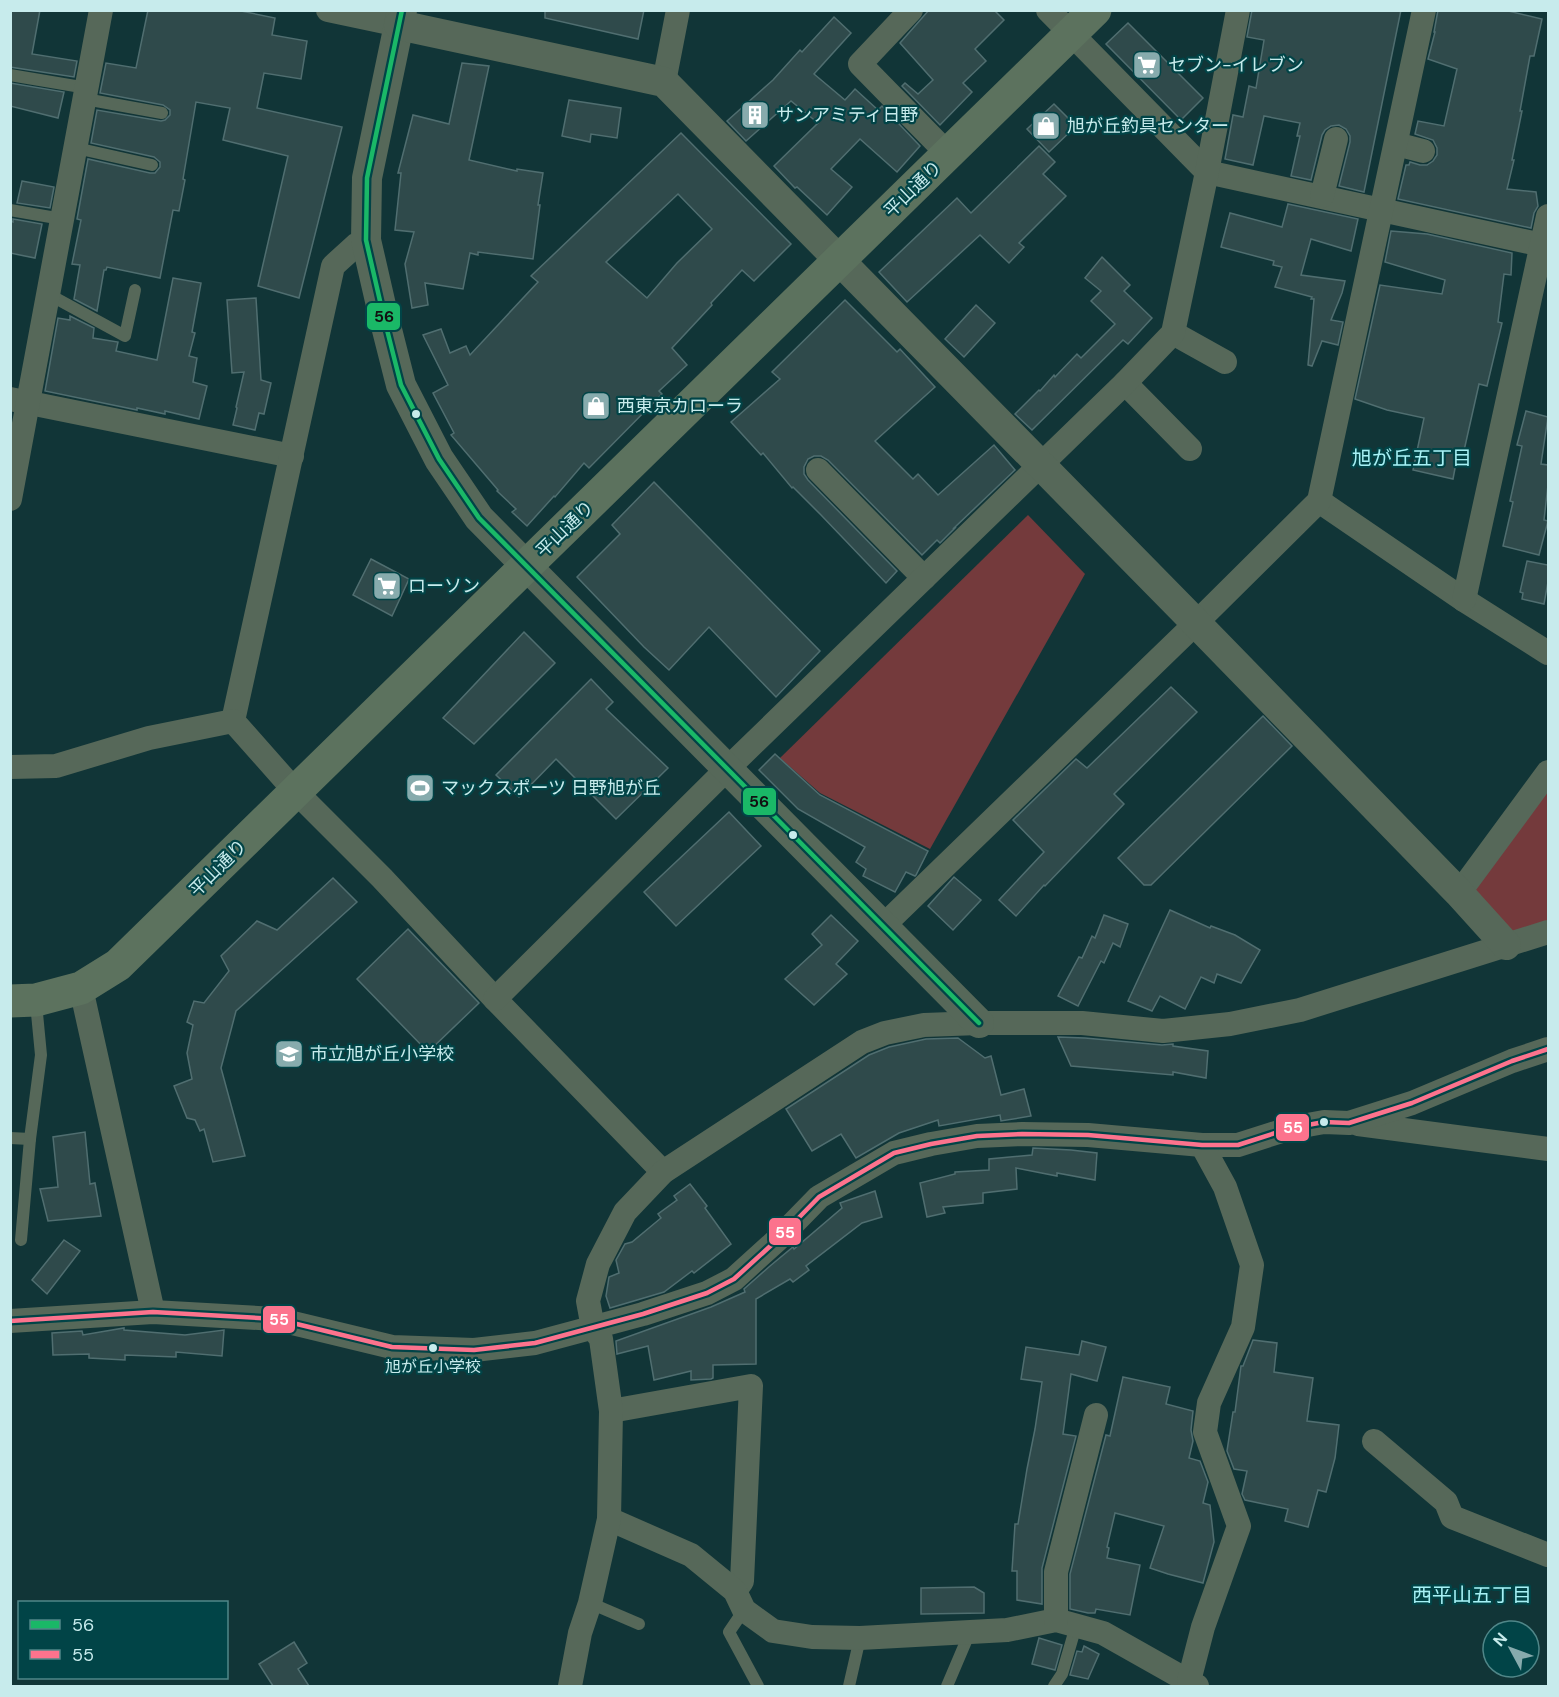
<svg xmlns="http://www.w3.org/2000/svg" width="1559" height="1697" viewBox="0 0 1559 1697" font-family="'DM Sans','Noto Sans JP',sans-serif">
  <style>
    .green { fill: #743a3c }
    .building { fill: #2f4a4b; stroke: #506e70; stroke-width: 1.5; fill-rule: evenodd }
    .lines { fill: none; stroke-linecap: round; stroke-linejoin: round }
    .service { stroke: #566859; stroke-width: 12 }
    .minor { stroke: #566859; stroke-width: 24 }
    .tertiary { stroke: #566859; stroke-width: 30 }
    .secondary { stroke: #5c725e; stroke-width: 33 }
    .bus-1-casing { stroke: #014447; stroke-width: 9 }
    .bus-2-casing { stroke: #014447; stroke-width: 9 }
    .bus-1 { stroke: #1ab867; stroke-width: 4.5 }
    .bus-2 { stroke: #fc738d; stroke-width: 4.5 }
    .bus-dot { fill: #c7ebec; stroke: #014447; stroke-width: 2 }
    .labels { text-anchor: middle; stroke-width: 4.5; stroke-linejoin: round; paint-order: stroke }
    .bus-label { font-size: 16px; fill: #c7ebec; stroke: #014447 }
    .poi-label { font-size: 18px; fill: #c7ebec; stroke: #014447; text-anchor: start }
    .street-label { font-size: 18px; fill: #c7ebec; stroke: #014447 }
    .neighbourhood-label { font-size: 20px; fill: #a6f1f5; stroke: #014447 }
    .line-badge { stroke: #014447; stroke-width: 2 }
    .badge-label { font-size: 16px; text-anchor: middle; font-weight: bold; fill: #fff }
    .pale-badge-label { font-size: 16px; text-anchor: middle; font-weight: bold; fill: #111 }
  </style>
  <rect width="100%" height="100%" fill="#113537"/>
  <g class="green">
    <polygon points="1028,515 1085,574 930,849 820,793 780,758"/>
    <polygon points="1548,772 1548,932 1506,945 1459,893"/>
  </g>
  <g class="building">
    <polygon points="10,10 40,10 32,54 77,61 74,77 10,67"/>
    <polygon points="148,10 236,10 275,18 272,35 307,41 301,79 264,73 257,108 342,127 299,298 258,286 288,156 223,140 230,108 196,102 183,179 185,180 179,211 173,210 160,278 107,267 106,270 104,270 97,311 74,299 80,265 72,264 81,220 77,219 88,159 150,173 155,173 160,167 160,162 154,157 91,143 97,110 161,121 165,120 170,115 170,110 163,105 100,93 106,63 136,68"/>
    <polygon points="545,10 644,10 638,39 545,18"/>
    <polygon points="929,10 994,10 1004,20 975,49 986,61 963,83 972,92 940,125 902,86 905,83 918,94 933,80 900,43"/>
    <polygon points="1252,10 1401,10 1364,192 1339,186 1350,142 1350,136 1346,129 1339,125 1331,126 1325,130 1322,135 1311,180 1291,176 1300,136 1297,136 1300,123 1264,116 1253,165 1225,159 1233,115 1243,117 1249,86 1256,88 1264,40 1247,37"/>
    <polygon points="1438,10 1504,10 1542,19 1534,56 1530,56 1520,111 1522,111 1512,160 1514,160 1507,189 1536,192 1538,206 1534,213 1531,228 1398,199 1406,165 1409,165 1410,162 1420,165 1427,165 1433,161 1437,155 1437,148 1433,140 1415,134 1418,121 1444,126 1457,69 1428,59 1435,32 1434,32"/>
    <polygon points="834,17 851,33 814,74 845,100 855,89 878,110 882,106 920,146 897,172 860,139 831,169 852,187 827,215 797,187 795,188 774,166 818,123 791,101 746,141 727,121 773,80 800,50 802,52"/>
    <polygon points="1128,23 1203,98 1181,120 1106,44"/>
    <polygon points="462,63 489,66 469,160 517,171 517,169 543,173 538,205 540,205 533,259 478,252 478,255 470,253 463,289 425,283 428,305 412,308 405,264 414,232 395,230 401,173 398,173 413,115 449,124"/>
    <polygon points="10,83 64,92 58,118 10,106"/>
    <polygon points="569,100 621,108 617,138 591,134 590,142 562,136"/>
    <polygon points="1054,104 1076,126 1049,152 1027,129"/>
    <path d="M681 133 791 244 754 281 742 270 711 303 712 305 672 348 687 365 659 391 662 394 589 468 584 463 555 497 554 496 527 526 512 512 516 509 497 491 498 490 451 435 454 433 433 393 448 385 423 335 441 329 450 353 466 346 470 355 538 282 531 276ZM678 194 712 229 677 263 647 298 606 262Z"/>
    <polygon points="1039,146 1055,162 1043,174 1066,196 1019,243 1024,247 1009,263 980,235 907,302 879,272 957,198 971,213"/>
    <polygon points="22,181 54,187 50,208 17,203"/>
    <polygon points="1288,204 1358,219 1351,251 1311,239 1301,275 1345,281 1342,293 1331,320 1343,322 1338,345 1322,341 1312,366 1308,365 1314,299 1311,299 1312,297 1275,287 1282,267 1273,265 1274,261 1221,247 1230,213 1282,227"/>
    <polygon points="13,219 42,224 35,258 10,253 10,221 13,222"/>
    <polygon points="1391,231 1427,234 1512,253 1511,275 1504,274 1498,322 1502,323 1487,386 1479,384 1461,464 1456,463 1453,479 1413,470 1424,418 1387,410 1355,399 1380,285 1442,294 1445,280 1385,262"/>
    <polygon points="1102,257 1130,285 1124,291 1152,318 1128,344 1123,340 1032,430 1015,414 1039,390 1040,391 1054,375 1055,377 1077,354 1081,358 1115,324 1091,301 1101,291 1085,278"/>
    <polygon points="173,278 201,283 192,332 195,333 189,356 197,358 193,382 207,386 199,419 165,411 165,414 137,408 137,410 45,391 58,318 70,320 70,316 94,328 93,338 118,342 116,351 157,360"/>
    <polygon points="256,298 261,380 271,383 264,414 259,413 255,430 233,425 237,408 236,407 244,372 232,373 227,300"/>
    <polygon points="845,300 897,352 900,349 935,387 875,441 913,479 918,474 938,495 994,445 1015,470 954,528 955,528 940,543 937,540 922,555 828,460 821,456 814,456 808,459 804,467 804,474 808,480 897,571 886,583 821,515 793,487 792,488 763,453 761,455 731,422 780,379 772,372"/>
    <polygon points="976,305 995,323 964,357 945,339"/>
    <polygon points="1526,411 1548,417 1541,464 1548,465 1548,485 1544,520 1548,521 1539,555 1503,546 1513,502 1510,501 1522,446 1517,445"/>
    <polygon points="654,482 820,651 776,697 709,627 669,670 644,647 577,577 620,534 612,525"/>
    <polygon points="371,559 409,579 392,616 353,595"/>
    <polygon points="1527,561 1548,565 1548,582 1544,604 1522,599 1523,593 1520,592"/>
    <polygon points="524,632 555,663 474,744 443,718"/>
    <polygon points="591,679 613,702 606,709 668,768 616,819 556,759 519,797 496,775"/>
    <polygon points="1171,687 1197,712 1114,794 1124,804 1045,886 1044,885 1016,916 999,900 1044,852 1013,820 1076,759 1087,768"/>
    <polygon points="1263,716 1292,746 1151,885 1144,885 1118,858"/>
    <polygon points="775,754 820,795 928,851 916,875 915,876 906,872 895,892 863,876 866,869 856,862 865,847 798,809 759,770"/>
    <polygon points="729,812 761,846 676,926 644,892"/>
    <polygon points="954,877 981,900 953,930 928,906"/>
    <polygon points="333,878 357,902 236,1011 221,1068 245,1156 213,1162 204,1129 200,1131 195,1120 187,1118 174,1086 192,1079 187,1053 193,1025 187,1022 194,1001 204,1003 229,971 221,956 257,921 277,930"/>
    <polygon points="1170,910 1210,928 1211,926 1235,935 1260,950 1241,983 1217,974 1214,983 1201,977 1185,1009 1160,996 1152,1011 1128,1001"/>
    <polygon points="831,915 858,941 836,964 847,974 814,1005 785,979 822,945 812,934"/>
    <polygon points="1104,915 1128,924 1120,947 1113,943 1104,963 1101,961 1078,1006 1058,996 1079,957 1082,958 1092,936 1095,938"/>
    <polygon points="408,929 479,1003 428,1052 357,979"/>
    <polygon points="1058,1037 1085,1038 1162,1045 1173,1044 1173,1046 1208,1051 1206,1078 1173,1072 1173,1075 1071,1066"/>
    <polygon points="958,1038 985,1058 991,1056 1001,1095 1024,1089 1031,1116 1001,1121 1000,1115 939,1126 938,1120 899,1133 856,1158 841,1134 812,1151 786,1109 869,1055 889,1047 926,1039"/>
    <polygon points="85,1132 90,1184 95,1183 101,1216 48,1221 40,1189 58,1187 53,1137"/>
    <polygon points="1033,1148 1071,1150 1097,1153 1095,1180 1057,1173 1057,1176 1016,1168 1017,1189 983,1193 983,1203 943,1207 945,1213 927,1217 920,1183 955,1174 955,1172 989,1170 989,1159 1032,1155"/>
    <polygon points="690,1184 707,1206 705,1208 731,1244 694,1273 692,1271 664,1292 610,1308 606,1296 609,1277 619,1273 616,1260 625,1244 632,1242 661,1218 658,1214 677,1200 674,1196"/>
    <polygon points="875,1191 882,1217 862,1223 806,1266 809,1270 793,1282 790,1279 756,1299 756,1364 713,1365 713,1378 711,1379 691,1380 691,1371 654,1380 648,1346 617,1354 616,1341 711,1307 745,1292 744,1289 770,1266 793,1247 794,1249 842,1208 840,1203"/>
    <polygon points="64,1240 80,1251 47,1294 32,1280"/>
    <polygon points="124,1328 124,1330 185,1335 224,1330 222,1356 176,1352 176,1357 125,1355 125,1360 89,1358 89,1354 53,1355 52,1333 82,1331 83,1335"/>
    <polygon points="1253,1340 1277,1343 1274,1372 1313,1378 1307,1421 1339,1425 1335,1458 1326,1492 1318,1490 1308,1527 1285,1521 1288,1509 1245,1500 1242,1494 1247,1471 1234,1469 1227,1451 1233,1412 1235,1412 1241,1366 1243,1366"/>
    <polygon points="1082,1341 1106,1347 1097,1381 1071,1374 1063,1434 1076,1436 1042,1568 1042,1604 1017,1600 1017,1571 1012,1571 1015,1524 1018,1524 1027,1469 1035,1429 1042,1382 1021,1379 1026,1347 1079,1355"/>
    <polygon points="1123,1377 1170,1387 1166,1404 1193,1411 1191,1430 1193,1441 1189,1458 1200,1461 1208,1482 1203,1503 1210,1505 1214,1542 1203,1583 1168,1574 1150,1568 1164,1526 1115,1513 1107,1547 1109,1548 1107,1558 1140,1565 1130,1615 1096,1609 1095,1613 1088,1613 1070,1609 1070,1574 1106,1435 1110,1436"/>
    <polygon points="974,1587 984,1593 984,1613 921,1614 921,1588"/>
    <polygon points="1039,1638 1062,1645 1055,1670 1032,1664"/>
    <polygon points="294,1642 307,1663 298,1669 309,1686 273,1686 259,1664"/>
    <polygon points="1084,1646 1099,1654 1088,1679 1070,1675 1077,1651 1082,1652"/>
  </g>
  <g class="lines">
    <g class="service">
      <polyline points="10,75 87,88"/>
      <polyline points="85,99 162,113"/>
      <polyline points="76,148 152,165"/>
      <polyline points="10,210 62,219"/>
      <polyline points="48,294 125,336 135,290"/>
      <polyline points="10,1138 30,1139"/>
      <polyline points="21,1240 30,1139 41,1055 36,1003"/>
      <polyline points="590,1603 639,1624"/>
      <polyline points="744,1610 729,1632 758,1686"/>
      <polyline points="849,1686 860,1638"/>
      <polyline points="947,1686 970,1632"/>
      <polyline points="1054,1686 1062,1674 1076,1626"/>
    </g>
    <g class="minor">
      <polyline points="328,10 399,25"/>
      <polyline points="911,10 860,64 948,154"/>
      <polyline points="1048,10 1207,172 1542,245"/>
      <polyline points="664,82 678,10"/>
      <polyline points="1396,144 1423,151"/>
      <polyline points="1322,196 1336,139"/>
      <polyline points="1173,333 1225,362"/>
      <polyline points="1125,383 1190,449"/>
      <polyline points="10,399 292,456"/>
      <polyline points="818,470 924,578"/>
      <polyline points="10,499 101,10"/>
      <polyline points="1319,501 1464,600 1548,653"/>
      <polyline points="1464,600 1548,216"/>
      <polyline points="233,721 333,266 356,245 366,240"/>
      <polyline points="10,767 56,766 149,738 233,721 295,791 382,878 495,999 663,1172"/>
      <polyline points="1459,893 1548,772"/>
      <polyline points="883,926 1196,623 1319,501 1424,10"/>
      <polyline points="81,988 153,1312"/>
      <polyline points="495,999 727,769 1125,383 1173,333 1207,172 1238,10"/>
      <polyline points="1358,1124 1548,1149"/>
      <polyline points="10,1321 153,1312 276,1319 392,1347 474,1350 535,1343 643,1314 707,1293 734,1279 777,1240 819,1197 894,1153 931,1144 977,1136 1022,1134 1088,1135 1202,1145 1238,1145 1291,1128 1324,1122 1349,1123 1412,1103 1512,1061 1548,1049"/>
      <polyline points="611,1411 751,1386 742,1581 735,1591"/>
      <polyline points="1374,1441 1446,1502 1452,1517 1548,1555"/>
      <polyline points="609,1519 691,1555 735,1591 744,1610 773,1631 812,1637 860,1638 1007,1630 1056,1620 1103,1633 1197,1686"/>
      <polyline points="1056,1620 1056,1572 1096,1415"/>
      <polyline points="1189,1681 1203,1627 1239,1526 1205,1432 1209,1403 1243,1327 1252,1265 1225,1187 1202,1145"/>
      <polyline points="570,1686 580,1633 590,1603 609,1519 611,1411 601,1339 593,1328 588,1301 598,1264 625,1212 663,1172 862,1042 885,1033 924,1025 979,1023 1082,1023 1163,1031 1230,1024 1300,1010 1548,932"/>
    </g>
    <g class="tertiary">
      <polyline points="402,10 367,178 366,240 383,314 401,385 439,459 479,518 979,1023"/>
      <polyline points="399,25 664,82 1196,623 1459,893 1506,945"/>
    </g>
    <polyline class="secondary" points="10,1001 36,1000 81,988 118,965 1095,10"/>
    <g class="bus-1-casing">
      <polyline id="bus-1" points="402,10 367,178 366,240 383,314 401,385 439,459 479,518 979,1023"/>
    </g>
    <g class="bus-2-casing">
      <polyline id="bus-2" points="10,1321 153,1312 276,1319 392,1347 474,1350 535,1343 643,1314 707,1293 734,1279 777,1240 819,1197 894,1153 931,1144 977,1136 1022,1134 1088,1135 1202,1145 1238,1145 1291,1128 1324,1122 1349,1123 1412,1103 1512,1061 1548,1049"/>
    </g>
    <use href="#bus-1" class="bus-1"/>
    <use href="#bus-2" class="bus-2"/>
  </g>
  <defs>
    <g id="supermarket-square" transform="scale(1.5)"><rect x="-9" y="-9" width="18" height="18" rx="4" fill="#87abad" stroke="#014447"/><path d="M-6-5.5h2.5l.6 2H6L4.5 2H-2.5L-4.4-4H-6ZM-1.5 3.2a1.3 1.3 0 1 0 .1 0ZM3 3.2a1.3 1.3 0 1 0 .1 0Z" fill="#fff"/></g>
    <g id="building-square" transform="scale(1.5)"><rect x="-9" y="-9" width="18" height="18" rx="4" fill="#87abad" stroke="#014447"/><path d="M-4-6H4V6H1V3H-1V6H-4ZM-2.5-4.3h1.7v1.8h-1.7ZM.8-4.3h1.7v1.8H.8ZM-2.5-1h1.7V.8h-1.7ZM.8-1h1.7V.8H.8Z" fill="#fff"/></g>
    <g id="shop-square" transform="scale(1.5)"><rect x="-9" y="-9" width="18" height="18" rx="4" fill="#87abad" stroke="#014447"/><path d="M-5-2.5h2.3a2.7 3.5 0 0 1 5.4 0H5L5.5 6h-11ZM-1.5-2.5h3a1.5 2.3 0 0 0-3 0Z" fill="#fff"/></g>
    <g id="stadium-square" transform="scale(1.5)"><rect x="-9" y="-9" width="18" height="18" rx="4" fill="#87abad" stroke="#014447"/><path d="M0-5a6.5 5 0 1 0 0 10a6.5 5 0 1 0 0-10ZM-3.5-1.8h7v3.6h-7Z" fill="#fff"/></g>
    <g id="school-square" transform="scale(1.5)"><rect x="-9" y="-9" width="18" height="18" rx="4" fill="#87abad" stroke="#014447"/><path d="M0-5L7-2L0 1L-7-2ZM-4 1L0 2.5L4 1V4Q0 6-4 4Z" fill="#fff"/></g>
  </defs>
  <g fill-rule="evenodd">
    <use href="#supermarket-square" x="1147" y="65"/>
    <use href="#building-square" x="755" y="115"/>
    <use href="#shop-square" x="1046" y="126"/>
    <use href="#shop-square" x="596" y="406"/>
    <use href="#supermarket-square" x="387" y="586"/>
    <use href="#stadium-square" x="420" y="788"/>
    <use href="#school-square" x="289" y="1054"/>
  </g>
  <g class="bus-dot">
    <circle cx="416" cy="414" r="5"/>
    <circle cx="793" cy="835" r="5"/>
    <circle cx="1324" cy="1122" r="5"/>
    <circle cx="433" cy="1348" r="5"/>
  </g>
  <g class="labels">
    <g class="bus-label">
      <text x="433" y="1372">旭が丘小学校</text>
    </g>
    <g class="poi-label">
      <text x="1168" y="71">セブン-イレブン</text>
      <text x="776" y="121">サンアミティ日野</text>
      <text x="1067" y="132">旭が丘釣具センター</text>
      <text x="617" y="412">西東京カローラ</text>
      <text x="408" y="592">ローソン</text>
      <text x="441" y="794">マックスポーツ 日野旭が丘</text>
      <text x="310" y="1060">市立旭が丘小学校</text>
    </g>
    <g class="street-label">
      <text transform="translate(913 189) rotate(-44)" y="6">平山通り</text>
      <text transform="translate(565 529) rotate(-44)" y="6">平山通り</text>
      <text transform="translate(218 868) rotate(-45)" y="6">平山通り</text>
    </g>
    <g class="neighbourhood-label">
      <text x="1412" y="465">旭が丘五丁目</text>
      <text x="1472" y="1602">西平山五丁目</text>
    </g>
  </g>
  <g class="line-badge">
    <rect x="366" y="302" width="35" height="29" rx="6" fill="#1ab867"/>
    <rect x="742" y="787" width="35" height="29" rx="6" fill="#1ab867"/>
    <rect x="1275" y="1113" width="35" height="29" rx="6" fill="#fc738d"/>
    <rect x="768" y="1217" width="34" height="29" rx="6" fill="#fc738d"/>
    <rect x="262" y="1305" width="34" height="29" rx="6" fill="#fc738d"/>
  </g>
  <g class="badge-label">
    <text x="1293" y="1133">55</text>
    <text x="785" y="1238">55</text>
    <text x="279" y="1325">55</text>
  </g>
  <g class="pale-badge-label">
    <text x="384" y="322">56</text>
    <text x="759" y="807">56</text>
  </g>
  <rect width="1559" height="1697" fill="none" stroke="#c7ebec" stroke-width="24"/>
  <rect x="18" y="1601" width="210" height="78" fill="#014447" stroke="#508789" stroke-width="1.5"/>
  <rect x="30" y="1620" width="30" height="9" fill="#1ab867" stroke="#508789" stroke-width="1.5"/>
  <text x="72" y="1631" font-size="18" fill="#c7ebec">56</text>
  <rect x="30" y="1650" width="30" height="9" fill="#fc738d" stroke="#508789" stroke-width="1.5"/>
  <text x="72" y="1661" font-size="18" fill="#c7ebec">55</text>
  <g transform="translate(1511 1649) rotate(311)"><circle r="28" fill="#014447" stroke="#508789" stroke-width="1.5"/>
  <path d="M0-4.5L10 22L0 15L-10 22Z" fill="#87abad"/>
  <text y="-9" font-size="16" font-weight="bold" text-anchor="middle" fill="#c7ebec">N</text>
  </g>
</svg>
